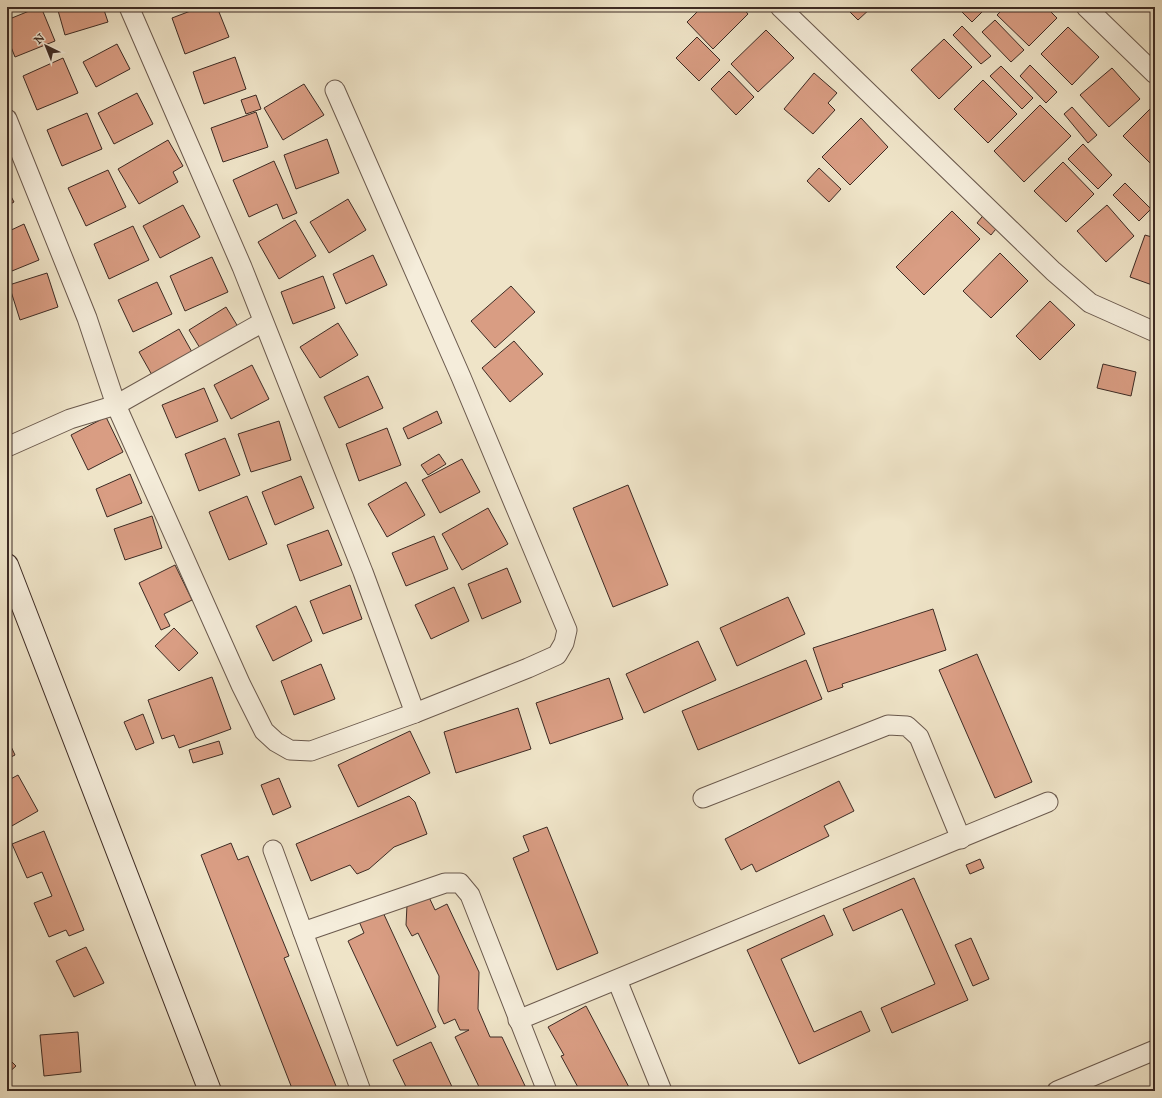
<svg xmlns="http://www.w3.org/2000/svg" width="1162" height="1098" viewBox="0 0 1162 1098" font-family="'IM FELL Great Primer',serif">
  <style>
    .building { fill: #d99d83; stroke: #3d2b24 }
    .lines { fill: none; stroke-linecap: round; stroke-linejoin: round }
    .street-casing { stroke: #6a594d; stroke-width: 21 }
    .secondary-casing { stroke: #3d2b24; stroke-width: 24 }
    .street { stroke: #f5eddb; stroke-width: 19 }
    .secondary { stroke: #f5eddb; stroke-width: 22 }
  </style>
  <rect width="100%" height="100%" fill="#efe4c8"/>
  <filter id="stains"><feTurbulence type="fractalNoise" baseFrequency=".005" numOctaves="4"/><feColorMatrix values="0 0 0 0 .2 0 0 0 0 .09 0 0 0 0 .02 0 0 0 .5 -.17"/></filter>
  <radialGradient id="worn" r=".72"><stop offset=".6" stop-color="#630" stop-opacity="0"/><stop offset="1" stop-color="#630" stop-opacity=".3"/></radialGradient>
  <g class="building">
    <polygon points="39,7 41,7 55,41 15,57 7,37 7,20"/>
    <polygon points="57,7 103,7 108,22 65,35"/>
    <polygon points="201,7 217,7 229,37 185,54 172,18"/>
    <polygon points="702,7 742,7 748,14 713,49 687,22"/>
    <polygon points="845,7 872,7 858,20"/>
    <polygon points="957,7 979,7 983,11 972,22"/>
    <polygon points="1005,7 1046,7 1057,18 1029,46 997,15"/>
    <polygon points="995,20 1024,50 1011,62 982,32"/>
    <polygon points="962,26 991,56 981,64 953,35"/>
    <polygon points="1068,27 1099,57 1072,85 1041,54"/>
    <polygon points="766,30 794,58 758,92 731,64"/>
    <polygon points="697,37 720,60 699,81 676,58"/>
    <polygon points="944,39 972,67 939,99 911,70"/>
    <polygon points="117,44 130,69 96,87 83,62"/>
    <polygon points="235,57 246,89 204,104 193,72"/>
    <polygon points="63,58 78,93 37,110 23,76"/>
    <polygon points="1030,65 1057,92 1046,103 1020,76"/>
    <polygon points="1001,66 1033,98 1022,109 990,76"/>
    <polygon points="1112,68 1140,99 1109,127 1080,95"/>
    <polygon points="729,71 754,97 736,115 711,89"/>
    <polygon points="814,73 837,93 828,103 835,110 813,134 784,109"/>
    <polygon points="983,80 1017,114 988,143 954,109"/>
    <polygon points="304,84 324,115 283,140 264,108"/>
    <polygon points="137,93 153,124 114,144 98,113"/>
    <polygon points="256,95 261,109 246,114 241,100"/>
    <polygon points="1040,105 1071,136 1024,182 994,151"/>
    <polygon points="1072,107 1097,135 1088,143 1064,114"/>
    <polygon points="1151,108 1155,112 1155,168 1123,136"/>
    <polygon points="256,112 268,147 223,162 211,128"/>
    <polygon points="87,113 102,149 62,166 47,130"/>
    <polygon points="861,118 888,147 850,185 822,157"/>
    <polygon points="327,139 339,173 296,189 284,155"/>
    <polygon points="168,140 183,166 173,172 178,182 139,204 118,169"/>
    <polygon points="1083,144 1112,175 1098,189 1068,159"/>
    <polygon points="274,161 297,213 283,219 277,204 249,217 233,180"/>
    <polygon points="1063,162 1094,194 1066,222 1034,191"/>
    <polygon points="819,168 841,189 829,202 807,181"/>
    <polygon points="108,170 126,207 86,226 68,188"/>
    <polygon points="1125,183 1151,209 1139,221 1113,195"/>
    <polygon points="7,189 14,202 7,206"/>
    <polygon points="348,199 366,230 329,253 310,222"/>
    <polygon points="183,205 200,237 160,258 143,226"/>
    <polygon points="1107,205 1134,236 1106,262 1077,231"/>
    <polygon points="952,211 980,239 924,295 896,267"/>
    <polygon points="986,212 1000,224 991,235 977,223"/>
    <polygon points="295,220 316,256 279,279 258,242"/>
    <polygon points="24,224 39,260 7,273 7,232"/>
    <polygon points="133,226 149,260 109,279 94,244"/>
    <polygon points="1145,235 1155,238 1155,286 1130,277"/>
    <polygon points="1000,253 1028,281 991,318 963,291"/>
    <polygon points="373,255 387,285 346,304 333,274"/>
    <polygon points="212,257 228,292 185,311 170,276"/>
    <polygon points="47,273 58,307 20,320 9,285"/>
    <polygon points="323,276 335,308 293,324 281,292"/>
    <polygon points="157,282 172,314 133,332 118,300"/>
    <polygon points="511,286 535,312 495,348 471,321"/>
    <polygon points="1050,301 1075,325 1040,360 1016,336"/>
    <polygon points="226,307 240,330 203,353 189,330"/>
    <polygon points="338,323 358,355 320,378 300,347"/>
    <polygon points="179,329 192,352 152,375 139,352"/>
    <polygon points="514,341 543,374 510,402 482,368"/>
    <polygon points="1103,364 1136,372 1131,396 1097,388"/>
    <polygon points="252,365 269,399 231,419 214,385"/>
    <polygon points="368,376 383,408 339,428 324,397"/>
    <polygon points="204,388 218,421 176,438 162,405"/>
    <polygon points="437,411 442,423 408,439 403,428"/>
    <polygon points="106,417 123,452 88,470 71,435"/>
    <polygon points="279,421 291,460 251,472 238,434"/>
    <polygon points="387,428 401,465 359,481 346,444"/>
    <polygon points="225,438 240,475 199,491 185,454"/>
    <polygon points="439,454 446,464 428,475 421,465"/>
    <polygon points="462,459 480,492 440,513 422,480"/>
    <polygon points="130,474 142,503 107,517 96,489"/>
    <polygon points="301,476 314,508 275,525 262,492"/>
    <polygon points="406,482 425,515 387,537 368,504"/>
    <polygon points="628,485 668,585 613,607 573,508"/>
    <polygon points="247,496 267,544 229,560 209,512"/>
    <polygon points="488,508 508,544 462,570 442,534"/>
    <polygon points="152,516 162,548 125,560 114,529"/>
    <polygon points="328,530 342,565 300,581 287,545"/>
    <polygon points="434,536 448,569 406,586 392,553"/>
    <polygon points="175,565 192,600 164,614 170,626 161,630 139,583"/>
    <polygon points="507,568 521,602 482,619 468,584"/>
    <polygon points="350,585 362,619 323,634 310,601"/>
    <polygon points="454,587 469,621 431,639 415,605"/>
    <polygon points="788,597 805,634 737,666 720,628"/>
    <polygon points="296,606 312,641 273,661 256,626"/>
    <polygon points="933,609 946,650 842,684 843,687 828,692 813,648"/>
    <polygon points="174,628 198,653 179,671 155,646"/>
    <polygon points="698,641 716,680 644,713 626,674"/>
    <polygon points="977,654 1032,782 995,798 939,670"/>
    <polygon points="806,660 822,699 698,750 682,711"/>
    <polygon points="321,664 335,699 294,715 281,681"/>
    <polygon points="212,677 231,729 179,748 174,735 162,739 148,700"/>
    <polygon points="609,678 623,719 550,744 536,703"/>
    <polygon points="518,708 531,749 456,773 444,732"/>
    <polygon points="143,714 154,743 136,750 124,722"/>
    <polygon points="410,731 430,773 358,807 338,765"/>
    <polygon points="7,738 15,755 7,759"/>
    <polygon points="219,741 223,754 193,763 189,750"/>
    <polygon points="18,775 38,811 10,827 7,822 7,781"/>
    <polygon points="279,778 291,807 273,815 261,785"/>
    <polygon points="839,781 854,811 824,826 829,836 756,872 752,864 741,870 725,839"/>
    <polygon points="409,796 415,802 427,834 394,847 369,869 357,874 350,865 311,881 296,844"/>
    <polygon points="547,827 598,953 557,970 513,858 529,851 523,836"/>
    <polygon points="44,831 84,930 69,936 66,930 49,937 34,903 52,896 42,872 27,878 12,844"/>
    <polygon points="231,843 238,860 248,856 289,956 284,958 338,1091 293,1091 201,855"/>
    <polygon points="980,859 984,868 970,874 966,865"/>
    <polygon points="914,878 968,1000 892,1033 881,1008 935,984 902,909 853,931 843,909"/>
    <polygon points="428,895 435,910 447,904 479,972 478,1009 490,1037 502,1037 526,1088 526,1091 481,1091 455,1037 469,1030 460,1030 455,1019 444,1024 438,1011 439,976 418,933 412,936 406,925 407,905"/>
    <polygon points="381,908 436,1027 397,1046 348,941 364,933 358,919"/>
    <polygon points="824,915 833,935 781,959 814,1032 861,1011 870,1031 799,1064 747,950"/>
    <polygon points="971,938 989,979 973,986 955,945"/>
    <polygon points="86,947 104,983 74,997 56,961"/>
    <polygon points="586,1006 631,1091 580,1091 561,1056 564,1055 548,1027"/>
    <polygon points="78,1032 81,1072 44,1076 40,1035"/>
    <polygon points="431,1042 454,1091 408,1091 393,1060"/>
    <polygon points="7,1057 16,1066 7,1074"/>
  </g>
  <g class="lines">
    <g class="street-casing">
      <g id="street">
        <polyline points="129,7 242,267 363,572 415,713"/>
        <polyline points="780,7 1053,271 1090,303 1155,332"/>
        <polyline points="1086,7 1155,74"/>
        <polyline points="7,119 87,318 116,405 241,685 264,731 276,742 290,750 311,751 415,713 528,668 557,655 564,643 567,630 461,377 335,90"/>
        <polyline points="7,447 70,419 116,405 263,322"/>
        <polyline points="703,798 888,725 907,726 919,737 961,839"/>
        <polyline points="273,850 361,1091"/>
        <polyline points="303,932 445,883 460,883 470,895 547,1091"/>
        <polyline points="617,980 662,1091"/>
        <polyline points="518,1020 1048,802"/>
        <polyline points="1057,1091 1155,1050"/>
      </g>
    </g>
    <g class="secondary-casing">
      <polyline id="secondary" points="7,565 210,1091"/>
    </g>
    <use href="#street" class="street"/>
    <use href="#secondary" class="secondary"/>
  </g>
  <rect width="1162" height="1098" fill="none" stroke="#efe4c8" stroke-width="24"/>
  <rect x="8" y="8" width="1146" height="1082" fill="none" stroke="#3d2b24" stroke-width="2"/>
  <rect x="12" y="12" width="1138" height="1074" fill="none" stroke="#3d2b24"/>
  <g transform="translate(46 46) rotate(317)" stroke="#f5eddb" stroke-width="3" paint-order="stroke">
  <path d="M0-3L7 15L0 10L-7 15Z" fill="#3d2b24"/>
  <text y="-6" font-size="11" font-weight="bold" text-anchor="middle" fill="#3d2b24">N</text>
  </g>
  <rect width="100%" height="100%" filter="url(#stains)"/>
  <rect width="100%" height="100%" fill="url(#worn)"/>
</svg>
